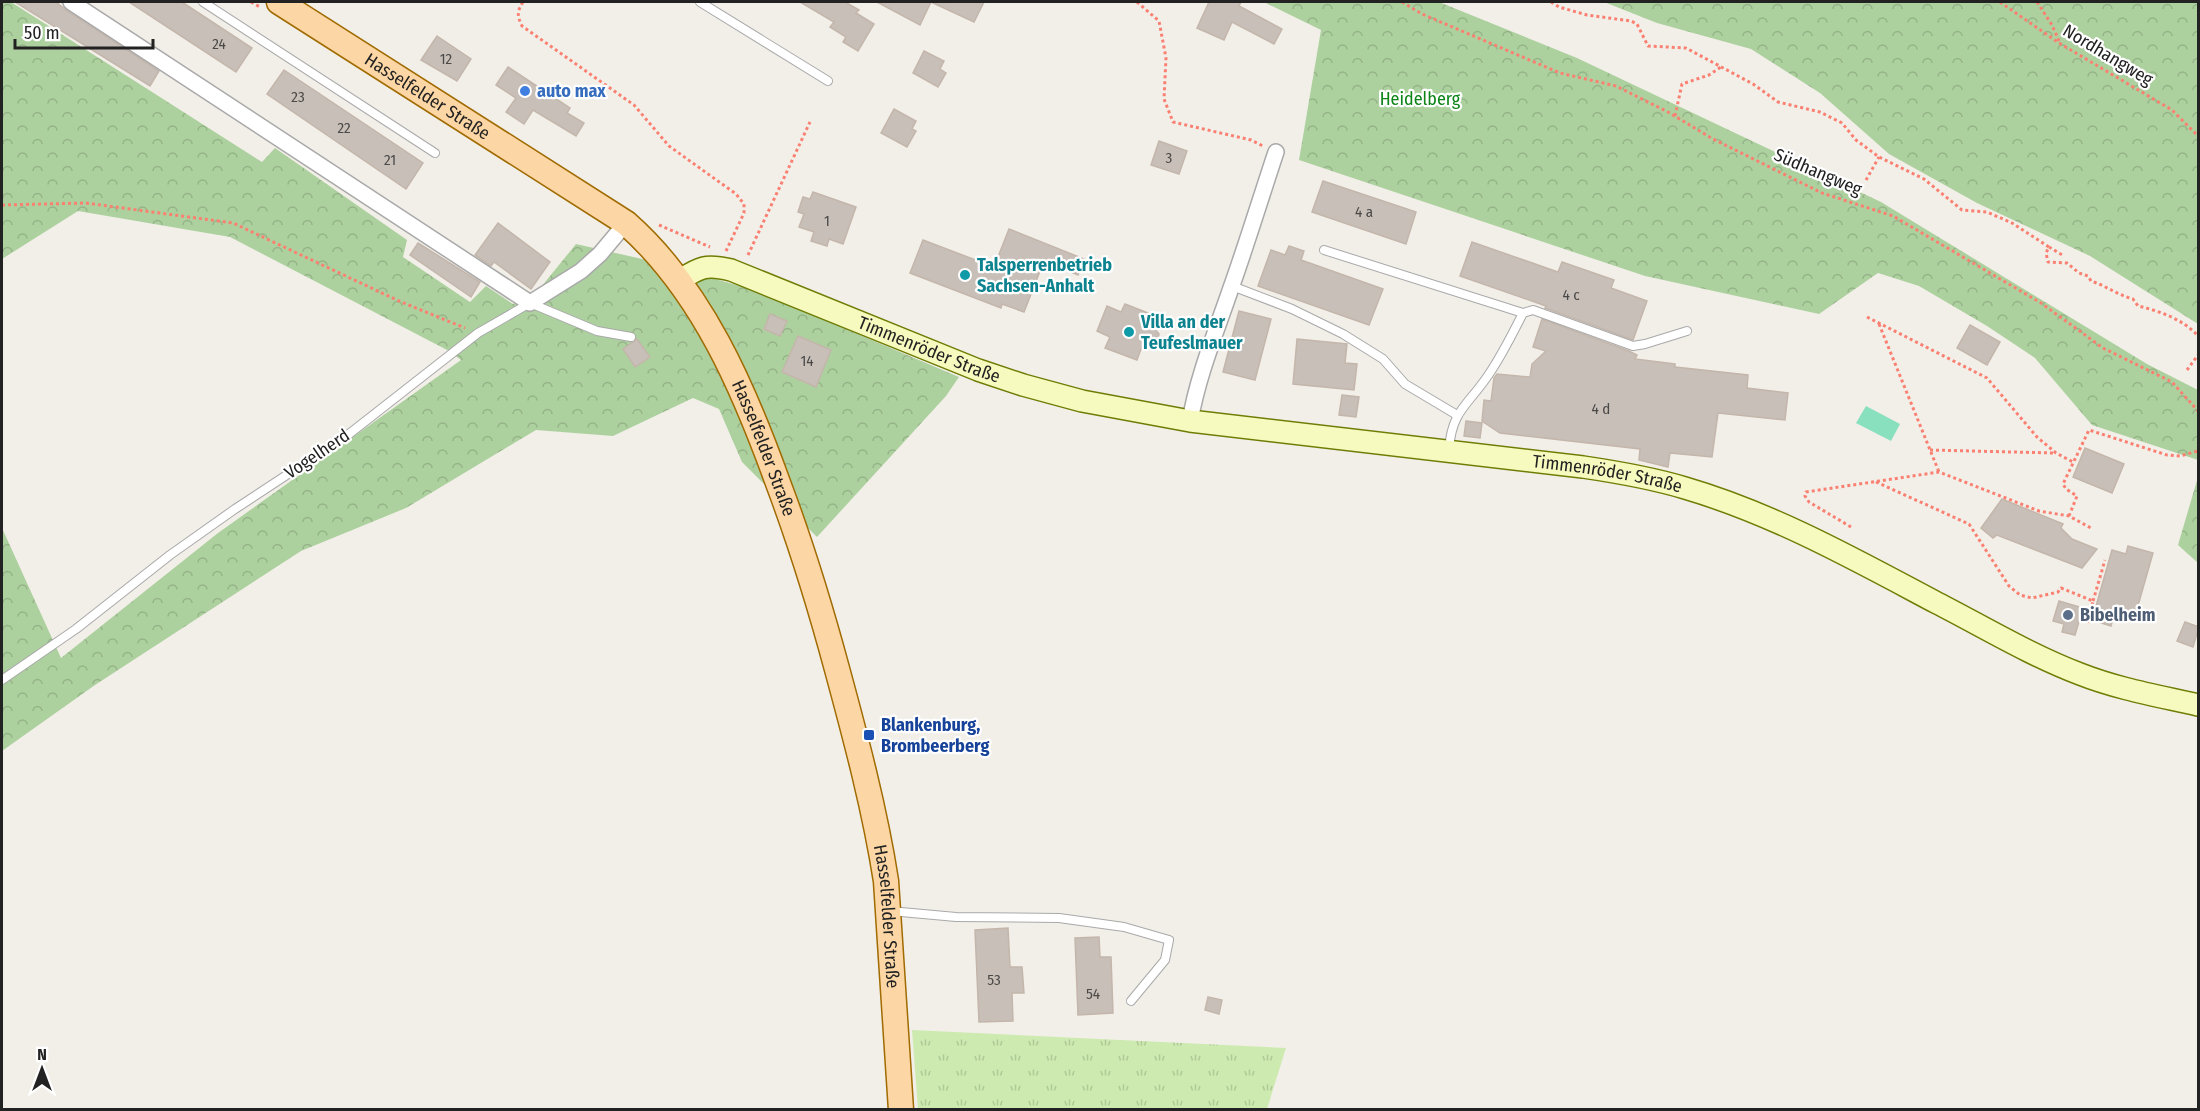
<svg xmlns="http://www.w3.org/2000/svg" width="2200" height="1111" viewBox="0 0 2200 1111" font-family="'Fira Sans Condensed',sans-serif">
  <style>
    .grass { fill: url(#grass-tufts) }
    .forest { fill: url(#forest-crowns) }
    .pitch { fill: #88e0be }
    .building { fill: #c7bfb8; stroke: #c4b6ab; stroke-width: 1.5 }
    .lines { fill: none; stroke-linecap: round; stroke-linejoin: round }
    .lane-casing { stroke: #a9a9a9; stroke-width: 10 }
    .street-casing { stroke: #a9a9a9; stroke-width: 18 }
    .secondary-casing { stroke: #707d05; stroke-width: 24 }
    .primary-casing { stroke: #a06b00; stroke-width: 27 }
    .path { stroke: #fa8072; stroke-width: 3; stroke-dasharray: 3 3; stroke-linecap: butt }
    .lane { stroke: #fff; stroke-width: 8 }
    .street { stroke: #fff; stroke-width: 15 }
    .secondary { stroke: #f7fabf; stroke-width: 21 }
    .primary { stroke: #fcd6a4; stroke-width: 24 }
    .shop-dot { fill: #3f7fe0; stroke: #fff; stroke-width: 2 }
    .culture-dot { fill: #0f9aa8; stroke: #fff; stroke-width: 2 }
    .service-dot { fill: #5c6f8a; stroke: #fff; stroke-width: 2 }
    .transit-dot { fill: #1a4fb4; stroke: #fff; stroke-width: 2 }
    .labels { text-anchor: middle; stroke-width: 4.5; stroke-linejoin: round; paint-order: stroke }
    .number-label { font-size: 15px; fill: #4b4948 }
    .street-label { font-size: 18px; fill: #222; stroke: #fff }
    .shop-label { font-size: 18px; font-weight: bold; fill: #366cbe; stroke: #fff; text-anchor: start }
    .park-label { font-size: 18px; fill: #0c8416; stroke: #fff }
    .culture-label { font-size: 18px; font-weight: bold; fill: #0d838f; stroke: #fff; text-anchor: start }
    .service-label { font-size: 18px; font-weight: bold; fill: #4e5e75; stroke: #fff; text-anchor: start }
    .transit-label { font-size: 18px; font-weight: bold; fill: #164399; stroke: #fff; text-anchor: start }
  </style>
  <defs>
    <pattern id="grass-tufts" width="24" height="20" patternUnits="userSpaceOnUse" patternTransform="scale(1.5)"><rect width="24" height="20" fill="#cdebb0"/><path d="M3 7l-1-3M5 7V3M7 7l1-3M15 17l-1-3M17 17v-4M19 17l1-3" fill="none" stroke="#b0c997"/></pattern>
    <pattern id="forest-crowns" width="20" height="18" patternUnits="userSpaceOnUse" patternTransform="scale(1.5)"><rect width="20" height="18" fill="#add19e"/><path d="M2 6a3 3 0 1 1 6 0M12 15a3 3 0 1 1 6 0" fill="none" stroke="#95b388"/></pattern>
  </defs>
  <rect width="100%" height="100%" fill="#f2efe9"/>
  <polygon class="grass" points="912,1030 1286,1048 1267,1109 918,1110"/>
  <g class="forest">
    <polygon points="2,2 11,2 262,162 275,148 407,240 403,257 470,302 486,286 513,304 537,292 576,244 651,261 754,290 959,377 946,396 817,537 742,462 719,409 693,398 613,436 536,430 406,508 301,551 95,685 2,751 2,528 61,658 218,533 461,360 449,351 230,237 78,211 2,259"/>
    <polygon points="1264,2 1439,2 1577,58 1881,202 2147,364 2198,390 2198,460 2092,425 2035,358 1987,326 1919,286 1878,273 1819,314 1645,276 1299,160 1321,30"/>
    <polygon points="1604,2 2198,2 2198,324 2090,256 1977,203 1889,154 1820,93 1751,49 1657,23"/>
    <polygon points="2198,477 2198,563 2178,545"/>
  </g>
  <polygon class="pitch" points="1866,406 1900,424 1891,441 1856,423"/>
  <g class="building">
    <polygon points="15,2 56,2 66,10 159,71 150,86"/>
    <polygon points="129,2 182,2 252,48 236,72"/>
    <polygon points="800,2 845,2 859,10 856,13 874,24 858,51 843,42 846,37 830,27 834,22"/>
    <polygon points="877,2 984,2 974,22 931,2 920,25"/>
    <polygon points="1209,2 1241,2 1239,6 1282,29 1274,44 1232,22 1224,40 1197,28"/>
    <polygon points="437,36 471,59 457,81 421,60"/>
    <polygon points="924,51 944,61 940,69 946,73 938,87 913,73"/>
    <polygon points="508,67 570,108 567,113 584,123 576,136 533,110 524,124 506,112 516,98 496,85"/>
    <polygon points="284,70 423,163 406,189 267,94"/>
    <polygon points="894,109 916,121 912,129 916,131 907,147 881,133"/>
    <polygon points="1159,141 1187,151 1179,174 1151,165"/>
    <polygon points="1323,181 1416,212 1406,244 1312,212"/>
    <polygon points="813,192 856,207 843,244 829,239 827,246 811,241 814,232 799,227 804,214 798,212 803,197 810,199"/>
    <polygon points="498,223 550,262 531,289 494,262 491,266 475,255"/>
    <polygon points="1009,229 1084,259 1078,275 1044,261 1024,312 1002,304 1001,308 910,273 923,240 994,267"/>
    <polygon points="1472,242 1558,272 1562,262 1614,280 1611,288 1647,301 1633,340 1545,308 1546,306 1460,276"/>
    <polygon points="418,243 480,282 471,297 410,255"/>
    <polygon points="1289,246 1304,251 1301,260 1383,289 1369,325 1258,286 1271,250 1285,255"/>
    <polygon points="1125,304 1153,315 1150,323 1159,334 1157,344 1150,349 1141,349 1137,360 1105,348 1110,337 1097,331 1107,306 1121,312"/>
    <polygon points="1239,311 1271,319 1255,380 1223,372"/>
    <polygon points="770,314 787,321 780,336 764,329"/>
    <polygon points="1542,319 1629,351 1637,355 1635,359 1675,364 1675,367 1748,375 1747,388 1788,393 1785,420 1718,413 1712,457 1670,453 1668,467 1639,460 1640,449 1500,433 1482,421 1484,400 1491,401 1494,378 1497,374 1530,377 1532,364 1546,351 1533,347"/>
    <polygon points="1970,325 2000,342 1987,365 1957,348"/>
    <polygon points="798,336 831,350 816,387 782,372"/>
    <polygon points="637,339 650,357 635,367 623,349"/>
    <polygon points="1297,339 1347,344 1345,363 1357,364 1354,390 1293,384"/>
    <polygon points="1342,395 1359,397 1356,417 1339,415"/>
    <polygon points="1466,421 1482,423 1480,438 1464,436"/>
    <polygon points="2085,448 2124,464 2112,493 2073,477"/>
    <polygon points="2002,499 2063,524 2061,528 2072,539 2097,549 2082,568 1997,535 1993,538 1981,528"/>
    <polygon points="2128,546 2153,553 2135,616 2115,611 2111,626 2092,620 2112,550 2126,554"/>
    <polygon points="2059,601 2083,608 2075,635 2062,632 2064,624 2053,621"/>
    <polygon points="2185,622 2199,627 2193,647 2177,641"/>
    <polygon points="1008,928 1010,967 1022,967 1024,993 1012,993 1013,1021 979,1022 975,930"/>
    <polygon points="1099,937 1100,957 1111,957 1113,1013 1078,1015 1075,938"/>
    <polygon points="1208,997 1222,1000 1219,1014 1205,1010"/>
  </g>
  <g class="lines">
    <g class="lane-casing">
      <g id="lane">
        <polyline points="203,2 435,153"/>
        <polyline points="700,2 828,81"/>
        <path d="M1324 250 1523 313C1512 335 1501 357 1487 377 1467 406 1452 411 1449 449"/>
        <polyline points="1232,286 1292,309 1343,334 1383,359 1405,384 1457,415"/>
        <polyline points="1523,313 1533,310 1633,346 1645,344 1687,331"/>
        <polyline points="2,680 76,629 170,555 235,509 349,434 478,333 530,303 597,331 631,337"/>
        <polyline points="890,911 956,917 1059,918 1124,927 1169,940 1165,960 1131,1001"/>
      </g>
    </g>
    <g class="street-casing">
      <g id="street">
        <polyline points="71,2 530,303 581,271 600,254 626,223"/>
        <path d="M1190 421C1198 375 1216 332 1231 288 1247 243 1261 197 1276 152"/>
      </g>
    </g>
    <g class="secondary-casing">
      <g id="secondary">
        <path id="s1" d="M680 280C700 267 706 264 731 270L978 370 1023 385 1082 401 1190 421 1583 467C1617 472 1652 478 1685 488 1774 514 1856 560 1937 603 1984 627 2030 655 2080 674 2118 689 2159 696 2198 705"/>
      </g>
    </g>
    <g class="primary-casing">
      <g id="primary">
        <path id="s2" d="M279 2 626 223C702 290 744 389 778 483 801 544 820 606 837 669 856 739 875 810 886 881L901 1110"/>
      </g>
    </g>
    <g class="path">
      <polyline points="251,2 260,7"/>
      <path d="M523 2C517 11 517 16 522 26L634 105 669 146 736 194 744 204V213L726 251"/>
      <polyline points="1137,2 1159,21 1166,58 1164,99 1173,122 1251,140 1263,146"/>
      <polyline points="1402,2 1422,14 1560,73 1616,86 1668,112 1713,139 1822,193 1893,216 2041,303 2103,348 2172,382 2198,411"/>
      <path d="M1551 2 1559 7 1587 15 1631 21 1637 24 1648 46 1686 48 1753 84 1778 102 1820 112 1842 123 1856 140 1879 157 1924 179 1962 210 1987 212 2012 223 2049 247 2046 253 2048 262 2067 263 2079 273 2088 276 2091 281C2106 286 2118 295 2133 299L2138 306C2160 311 2184 320 2198 336"/>
      <polyline points="2000,2 2059,43 2172,110 2198,136"/>
      <polyline points="2037,2 2052,25 2059,41"/>
      <polyline points="1675,116 1682,84 1709,75 1721,67"/>
      <polyline points="1866,180 1879,157"/>
      <polyline points="2,205 86,203 233,223 399,301 465,328"/>
      <polyline points="659,225 710,247"/>
      <polyline points="2049,247 2064,256"/>
      <polyline points="748,255 810,122"/>
      <polyline points="1867,317 1987,378 2037,437 2056,453 2073,462"/>
      <polyline points="1879,324 1939,472"/>
      <polyline points="2187,370 2198,355"/>
      <polyline points="1930,450 2054,453"/>
      <polyline points="1876,482 1969,524 2009,586 2020,595 2032,598 2058,592 2061,588 2093,601 2088,623"/>
      <polyline points="2069,516 2077,496 2066,489 2063,484 2089,430 2167,455 2180,456 2198,451"/>
      <polyline points="1851,527 1809,502 1805,496 1806,492 1939,472 2039,511 2069,516 2091,528"/>
      <polyline points="2093,601 2105,560"/>
    </g>
    <use href="#lane" class="lane"/>
    <use href="#street" class="street"/>
    <use href="#secondary" class="secondary"/>
    <use href="#primary" class="primary"/>
  </g>
  <circle class="shop-dot" cx="525" cy="91" r="6"/>
  <g class="culture-dot">
    <circle cx="965" cy="275" r="6"/>
    <circle cx="1129" cy="332" r="6"/>
  </g>
  <circle class="service-dot" cx="2068" cy="615" r="6"/>
  <rect class="transit-dot" x="863" y="729" width="12" height="12" rx="3"/>
  <g class="labels">
    <g class="number-label">
      <text x="219" y="49">24</text>
      <text x="446" y="64">12</text>
      <text x="298" y="102">23</text>
      <text x="344" y="133">22</text>
      <text x="1169" y="163">3</text>
      <text x="390" y="165">21</text>
      <text x="1364" y="217">4 a</text>
      <text x="827" y="226">1</text>
      <text x="1571" y="300">4 c</text>
      <text x="807" y="366">14</text>
      <text x="1601" y="414">4 d</text>
      <text x="994" y="985">53</text>
      <text x="1093" y="999">54</text>
    </g>
    <g class="street-label">
      <text transform="translate(2108 55) rotate(31)" y="6">Nordhangweg</text>
      <text dy="6" stroke="none"><textPath href="#s2" startOffset="176">Hasselfelder Straße</textPath></text>
      <text transform="translate(1818 172) rotate(23)" y="6">Südhangweg</text>
      <text dy="6" stroke="none"><textPath href="#s1" startOffset="268">Timmenröder Straße</textPath></text>
      <text dy="6" stroke="none"><textPath href="#s2" startOffset="678">Hasselfelder Straße</textPath></text>
      <text transform="translate(317 454) rotate(-34)" y="6">Vogelherd</text>
      <text dy="6" stroke="none"><textPath href="#s1" startOffset="960">Timmenröder Straße</textPath></text>
      <text dy="6" stroke="none"><textPath href="#s2" startOffset="1164">Hasselfelder Straße</textPath></text>
    </g>
    <g class="shop-label">
      <text x="537" y="97">auto max</text>
    </g>
    <g class="park-label">
      <text x="1420" y="105">Heidelberg</text>
    </g>
    <g class="culture-label">
      <text x="977" y="271">Talsperrenbetrieb<tspan x="977" dy="21">Sachsen-Anhalt</tspan></text>
      <text x="1141" y="328">Villa an der<tspan x="1141" dy="21">Teufeslmauer</tspan></text>
    </g>
    <g class="service-label">
      <text x="2080" y="621">Bibelheim</text>
    </g>
    <g class="transit-label">
      <text x="881" y="731">Blankenburg,<tspan x="881" dy="21">Brombeerberg</tspan></text>
    </g>
  </g>
  <rect width="2200" height="1111" fill="none" stroke="#222222" stroke-width="6"/>
  <g transform="translate(42 1069)" stroke="#ffffff" stroke-width="4.5" paint-order="stroke">
  <path d="M0-4.5L10 22L0 15L-10 22Z" fill="#222222"/>
  <text y="-9" font-size="16" font-weight="bold" text-anchor="middle" fill="#222222">N</text>
  </g>
  <path d="M15 39v9h138v-9" fill="none" stroke="#222222" stroke-width="3"/>
  <text x="24" y="39" font-size="18" fill="#222222" stroke="#ffffff" stroke-width="4.5" paint-order="stroke">50 m</text>
</svg>
